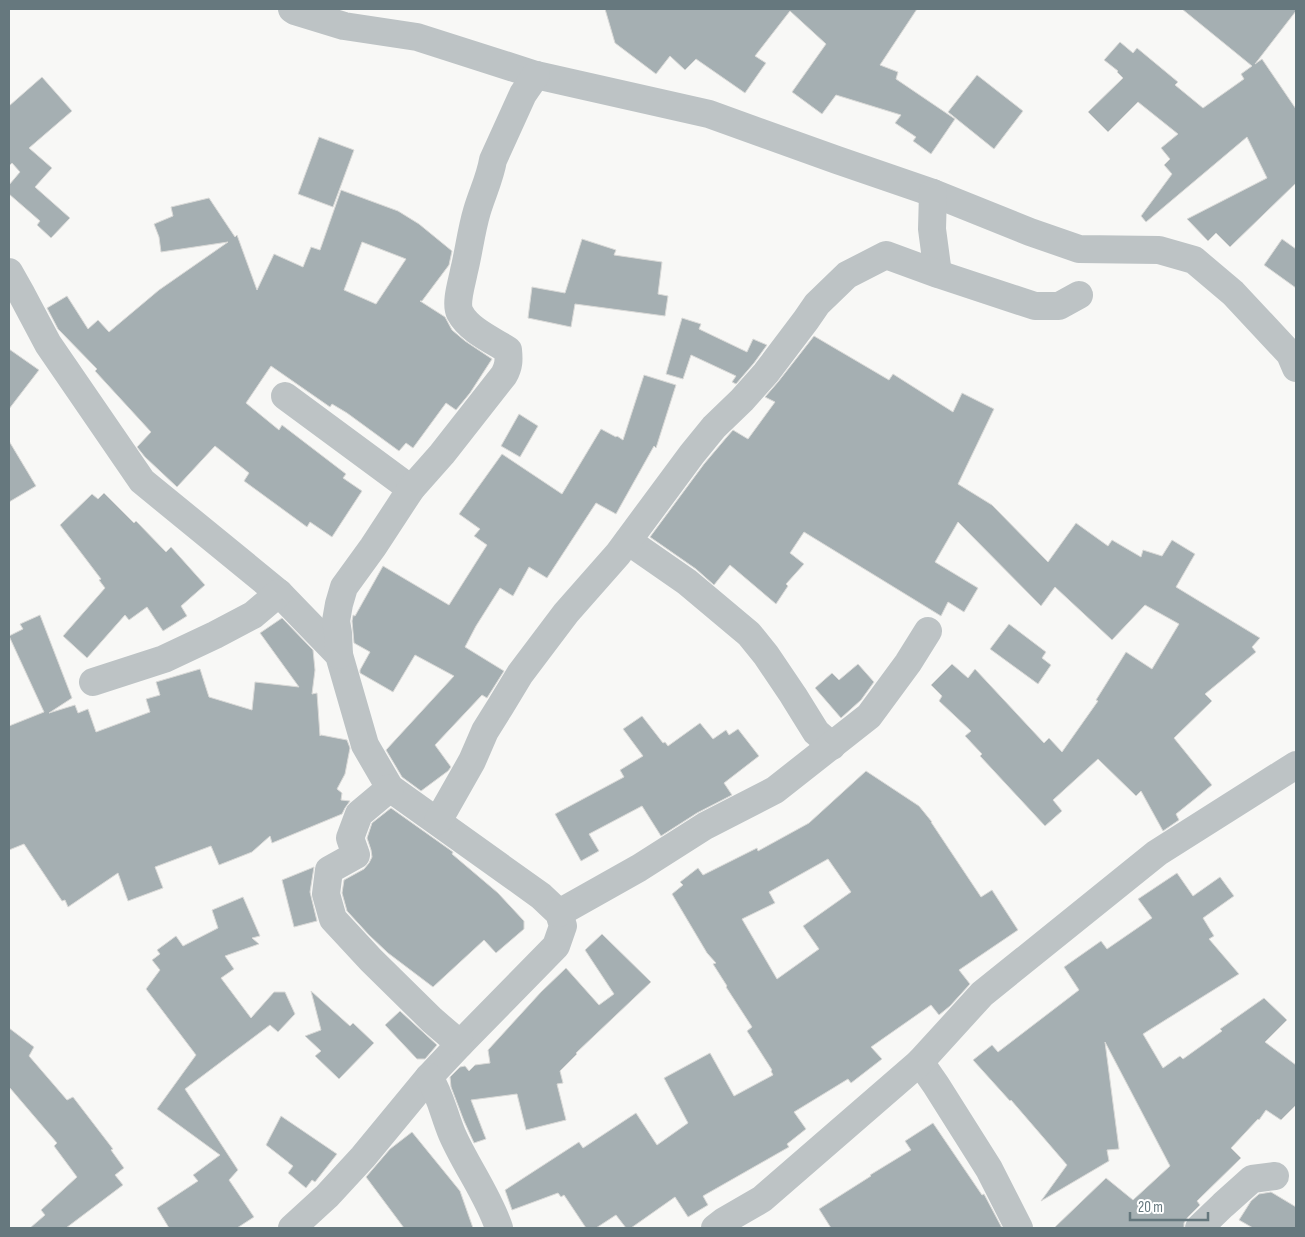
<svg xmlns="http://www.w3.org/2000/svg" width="1305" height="1237" viewBox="0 0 1305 1237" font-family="'Sofia Sans Condensed',sans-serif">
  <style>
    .building { fill: #a5afb2; stroke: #dadad8; fill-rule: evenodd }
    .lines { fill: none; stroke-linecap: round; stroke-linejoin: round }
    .minor { stroke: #bdc3c5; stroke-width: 28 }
  </style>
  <rect width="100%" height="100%" fill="#f8f8f6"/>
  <g class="building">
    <polygon points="605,9 917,9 880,65 898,72 896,79 955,119 931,154 913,141 916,137 895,123 901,115 836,95 822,114 792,92 826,44 790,11 755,56 766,63 745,93 696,59 685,70 670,56 656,74 615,43"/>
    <polygon points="1182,9 1296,9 1296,11 1255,64 1262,59 1296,109 1296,183 1230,247 1216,233 1208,241 1187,219 1267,178 1247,137 1146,222 1141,216 1172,174 1164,165 1170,159 1161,148 1178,134 1138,102 1108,132 1088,112 1123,78 1117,72 1118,71 1104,60 1120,42 1133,53 1137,48 1178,82 1175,85 1203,108 1244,79 1241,74 1252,66"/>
    <polygon points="977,75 1023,111 994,149 948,112"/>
    <polygon points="42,77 72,111 29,148 52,168 35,187 70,218 51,238 37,225 40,221 9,194 9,185 20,172 12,163 9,166 9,106"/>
    <polygon points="319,137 354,150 333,207 298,194"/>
    <path d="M341 190 398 211 419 224 452 251 449 265 422 301H420L445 317 452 330 465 341 492 359 470 393 456 410 446 403 413 448 406 443 399 451 347 413 332 404 330 407 271 366 246 403 279 430 282 425 346 474 343 478 362 491 332 537 310 522 307 527 244 481 249 473 215 446 177 487 145 457 137 447 151 432 95 371 97 369 58 329 47 308 67 296 88 329 98 320 109 332 159 290 228 242 161 252 159 237 154 224 173 216 171 207 209 198 235 237 237 235 257 290 274 254 303 267 311 247 320 250ZM362 242 406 259 376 304 344 290Z"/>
    <polygon points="582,239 616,250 614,255 662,262 658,294 668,296 665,316 575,304 571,327 528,318 532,287 565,293"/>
    <polygon points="1282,239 1296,249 1296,288 1264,265"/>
    <polygon points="682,318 701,324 699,329 747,352 753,339 767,345 754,363 736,384 732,382 736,376 691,355 683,379 666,374"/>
    <polygon points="814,336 889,380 893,374 953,412 962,393 994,409 958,484 992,505 1048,562 1076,523 1108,546 1112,540 1141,557 1143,550 1162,556 1172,540 1195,554 1176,587 1260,638 1252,647 1256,652 1205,694 1212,701 1174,738 1212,785 1176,814 1179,820 1163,831 1141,791 1136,796 1098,759 1053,800 1062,811 1045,826 980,756 982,754 965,736 971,731 939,701 942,696 931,685 952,664 968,678 975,669 1044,743 1049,738 1062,752 1098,701 1096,700 1126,652 1152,669 1179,624 1145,605 1112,640 1055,587 1041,606 958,522 935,562 978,588 964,612 948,602 941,616 804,532 790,553 804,564 786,584 788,586 776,604 730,565 714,585 696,569 650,537 704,464 726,438 733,430 748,439 775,402 765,397 778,382"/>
    <polygon points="9,349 39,370 9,409"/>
    <polygon points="644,375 676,385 656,448 654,446 616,514 596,503 547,578 529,567 513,596 500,588 476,626 465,647 504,671 487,698 482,695 435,745 451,767 448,771 421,791 402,777 386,750 454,676 415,655 393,692 360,673 360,670 370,652 354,643 352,621 353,616 353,615 355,616 383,566 449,605 487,545 474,536 480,529 459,514 502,454 562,494 601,429 616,437 617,436 623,440"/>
    <polygon points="519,414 538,426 520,457 501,446"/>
    <polygon points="9,441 36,486 9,502"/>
    <polygon points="104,493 134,523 136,521 166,552 171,547 205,585 181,606 187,616 163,631 147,607 129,620 125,615 87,658 63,636 105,588 99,580 101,579 60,525 92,494 98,499"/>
    <polygon points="40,615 72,698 49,713 75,705 78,713 88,709 96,732 150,712 146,699 160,695 156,682 200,669 209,697 252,710 255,682 299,687 260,633 282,618 313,650 315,670 312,694 317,693 320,736 321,735 347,740 350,748 345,774 337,789 342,793 341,800 350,801 345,808 342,814 272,843 270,836 252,852 219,865 211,846 155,867 163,888 128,901 118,873 68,907 65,900 62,901 24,844 9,850 9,726 44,712 9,636 23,629 20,624"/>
    <polygon points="1009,624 1046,652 1042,658 1051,665 1038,684 990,649"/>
    <polygon points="858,664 874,682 861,700 841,718 815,688 832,673 839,680"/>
    <polygon points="642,716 663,743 665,742 668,746 700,723 713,739 726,730 729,735 738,729 759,756 724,783 732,795 697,813 661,836 642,806 589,834 599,851 581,861 555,814 624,777 620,770 643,756 623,729"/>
    <path d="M866 771 919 806 932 822H931L981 897 992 890 1018 930 959 970 970 984 950 1006 939 1015 931 1005 871 1047 882 1059 851 1083 848 1079 794 1112 806 1129 787 1144 789 1147 703 1196 708 1205 688 1217 675 1197 631 1228H626L616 1215 596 1228H586L564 1195 561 1197 558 1193 512 1210 505 1190 579 1142 583 1148 636 1113 657 1145 688 1123 664 1078 710 1053 734 1096 773 1075 771 1071 772 1070 747 1031 752 1027 726 987 727 986 713 964 716 963 707 953 672 894 683 885 680 882 698 868 703 875 757 848 758 851 809 823ZM828 859 851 892 803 926 819 949 777 979 742 919 775 903 769 892Z"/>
    <polygon points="391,808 453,852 452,854 498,893 524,921 524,929 496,953 484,940 433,987 388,953 369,935 347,911 342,893 344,880 364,869 369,863 372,857 371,850 367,838 372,823"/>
    <polygon points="314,867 310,892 317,921 294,927 282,880"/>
    <polygon points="1177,873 1193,896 1220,877 1234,896 1203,918 1214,936 1209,939 1239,974 1143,1034 1163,1068 1180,1056 1183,1059 1222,1031 1220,1029 1264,998 1287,1020 1265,1042 1296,1065 1296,1105 1281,1120 1266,1110 1259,1120 1258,1119 1231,1148 1241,1158 1197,1201 1200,1205 1188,1217 1184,1223 1184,1228 1054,1228 1106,1178 1133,1200 1170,1166 1105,1042 1119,1149 1107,1150 1109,1161 1041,1201 1067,1165 1011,1100 1010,1101 973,1060 992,1045 998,1052 1079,990 1064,967 1101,941 1107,949 1152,918 1138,899"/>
    <polygon points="243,897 260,936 252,938 259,944 225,956 234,969 221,978 251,1018 274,992 285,992 295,1014 278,1032 270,1025 185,1089 238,1170 229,1180 254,1217 237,1228 169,1228 157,1208 198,1181 193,1175 220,1155 157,1109 196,1055 146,989 160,970 152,960 160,954 157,950 176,936 183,946 218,928 212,910"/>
    <polygon points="602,934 651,982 576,1053 577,1054 560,1071 563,1083 557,1084 566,1120 526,1130 517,1094 471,1100 486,1139 474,1143 464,1121 451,1087 450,1077 460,1067 465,1066 469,1071 475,1065 490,1063 488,1050 541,992 566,968 599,1005 614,994 585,950"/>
    <polygon points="311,991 350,1026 353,1023 374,1043 339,1079 315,1056 321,1051 305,1036 321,1030"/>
    <polygon points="400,1011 437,1045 425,1059 417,1059 385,1025"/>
    <polygon points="9,1028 34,1047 29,1056 67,1100 73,1097 113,1149 111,1150 124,1168 115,1175 123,1185 66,1228 30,1228 45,1215 41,1210 77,1177 54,1146 57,1143 10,1088 9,1089"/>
    <polygon points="281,1116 337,1154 315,1182 312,1180 306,1188 288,1173 293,1166 266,1145"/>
    <polygon points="933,1123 982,1195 984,1194 1002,1228 831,1228 819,1209 871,1176 870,1175 911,1150 905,1141"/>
    <polygon points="412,1132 460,1191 473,1228 404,1228 366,1177 390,1149"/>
    <polygon points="1271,1192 1296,1207 1296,1228 1253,1228 1239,1220 1251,1201 1259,1194"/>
  </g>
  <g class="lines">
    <g class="minor">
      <polyline points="292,9 295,11 344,26 417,37 536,75 709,114 837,160 933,193 1030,232 1079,249 1159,250 1194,260 1233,293 1290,354 1296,368"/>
      <polyline points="933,193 932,229 938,274"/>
      <polyline points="9,272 22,295 48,344 142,481 279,593 339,655 365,745 390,788 541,896 559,913 563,926 556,946 460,1044 429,1077 363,1157 327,1196 292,1228"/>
      <polyline points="285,396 411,489"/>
      <polyline points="628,541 687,582 749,634 766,655 793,695 816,732 832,746"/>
      <path d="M339 655 338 633 336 621 339 604 344 587 373 547 411 489 442 454 504 375C509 366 509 360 508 350 492 340 469 330 460 313 455 303 462 282 464 271 469 251 471 231 477 211 482 194 490 178 493 160L523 94 536 75"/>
      <polyline points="93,682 164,659 215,635 253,615 279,593"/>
      <polyline points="390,788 359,814 350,838 356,855 329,870 326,894 333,919 371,960 432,1020 460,1044"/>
      <polyline points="438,821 472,761 485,731 500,707 520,674 566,613 618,554 692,454 714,427 742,400 766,373 806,320 817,304 847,275 886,255 938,274 1035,306 1059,306 1079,295"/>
      <polyline points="559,913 639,868 705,826 775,790 869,716 908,663 928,631"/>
      <polyline points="920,1062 936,1085 989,1169 1019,1228"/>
      <path d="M429 1077C440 1094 444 1115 452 1134 466 1166 488 1195 499 1228"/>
      <polyline points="715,1228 724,1221 762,1199 920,1062 982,994 1157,853 1296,765"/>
      <polyline points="1199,1228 1223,1205 1252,1179 1275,1176"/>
    </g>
  </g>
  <rect width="1305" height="1237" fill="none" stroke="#66787e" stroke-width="20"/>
  <path d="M1130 1212v8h78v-8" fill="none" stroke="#66787e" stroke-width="2.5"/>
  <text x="1138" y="1212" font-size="15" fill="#66787e" stroke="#ffffff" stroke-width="4" paint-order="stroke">20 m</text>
</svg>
